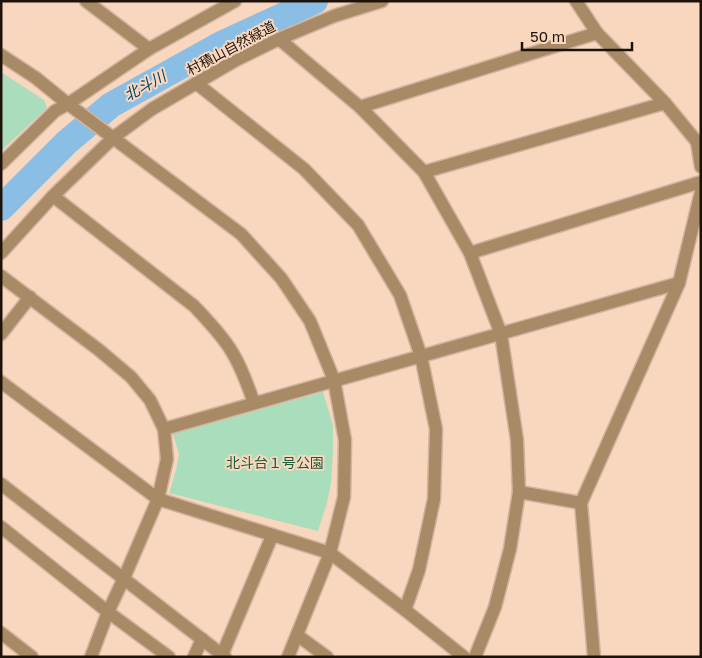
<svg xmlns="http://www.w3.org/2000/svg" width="702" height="658" viewBox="0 0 702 658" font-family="'Golos Text','Noto Sans JP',sans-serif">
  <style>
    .green { fill: #a9ddbb }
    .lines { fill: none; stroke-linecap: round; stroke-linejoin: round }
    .river { stroke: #8bbee4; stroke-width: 26 }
    .minor-casing { stroke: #d1b49e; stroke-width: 15 }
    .minor { stroke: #a98a67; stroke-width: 12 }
    .labels { text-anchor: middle; stroke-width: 4; stroke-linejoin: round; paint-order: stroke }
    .street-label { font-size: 14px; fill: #1e130a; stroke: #f8d7be }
    .park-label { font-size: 14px; fill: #1c5b39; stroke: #f8d7be }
    .water-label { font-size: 15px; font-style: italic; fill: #014569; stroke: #f8d7be }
  </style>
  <rect width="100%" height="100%" fill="#f8d7be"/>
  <g class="green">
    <polygon points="1,72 44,100 47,108 1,151"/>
    <polygon points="323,392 333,425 333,452 331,483 327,503 318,531 169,493 176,470 179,454 173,434"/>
  </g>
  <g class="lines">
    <polyline class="river" points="1,208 67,142 111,105 221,44 315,1"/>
    <g class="minor-casing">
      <g id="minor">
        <polyline points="86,1 149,49"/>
        <polyline points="576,1 597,33 665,103 697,142 701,167"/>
        <polyline points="279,39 360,107 424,172 470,253 501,334 517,440 519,492 510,549 495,607 475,657"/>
        <polyline points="1,55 36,78 68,104 241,234 281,278 310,321 334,380 345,440 344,497 330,553 288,657"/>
        <polyline points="196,83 304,169 358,225 400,295 421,356 436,429 434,499 419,570 405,610"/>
        <polyline points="360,107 597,33"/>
        <polyline points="1,164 55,111 68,104 149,49 235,1"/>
        <polyline points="424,172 665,103"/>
        <path d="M53 196 194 306C207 320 222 335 232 352 242 368 248 386 254 403"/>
        <polyline points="1,253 53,196 114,137 152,109 236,60 279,39 334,16 382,1"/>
        <polyline points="470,253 701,182"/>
        <polyline points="1,276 99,350 131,377 150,400 164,429 167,459 158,499 124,578 108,612 91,657"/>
        <polyline points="1,334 30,297"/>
        <polyline points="1,382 158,499 330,553 405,610 464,657"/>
        <polyline points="164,429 679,283"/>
        <polyline points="1,484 225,657"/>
        <polyline points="519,492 581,503"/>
        <polyline points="1,527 108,612 169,657"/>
        <polyline points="1,633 32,657"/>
        <polyline points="297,635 327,657"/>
        <polyline points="222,655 272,536"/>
        <polyline points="194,657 202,639"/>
        <polyline points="594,657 581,503 679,283 701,192"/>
      </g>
    </g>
    <use href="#minor" class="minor"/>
  </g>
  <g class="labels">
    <g class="street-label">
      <text transform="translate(231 48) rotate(-28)" y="5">村積山自然緑道</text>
    </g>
    <g class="park-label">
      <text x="275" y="468">北斗台１号公園</text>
    </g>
    <g class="water-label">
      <text transform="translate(145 86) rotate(-29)" y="5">北斗川</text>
    </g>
  </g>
  <rect width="702" height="658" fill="none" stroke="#1e130a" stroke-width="5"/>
  <path d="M522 42v8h110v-8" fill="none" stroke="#1e130a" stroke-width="2.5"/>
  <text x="530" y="42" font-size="15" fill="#1e130a" stroke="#f8d7be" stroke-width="4" paint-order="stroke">50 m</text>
</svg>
